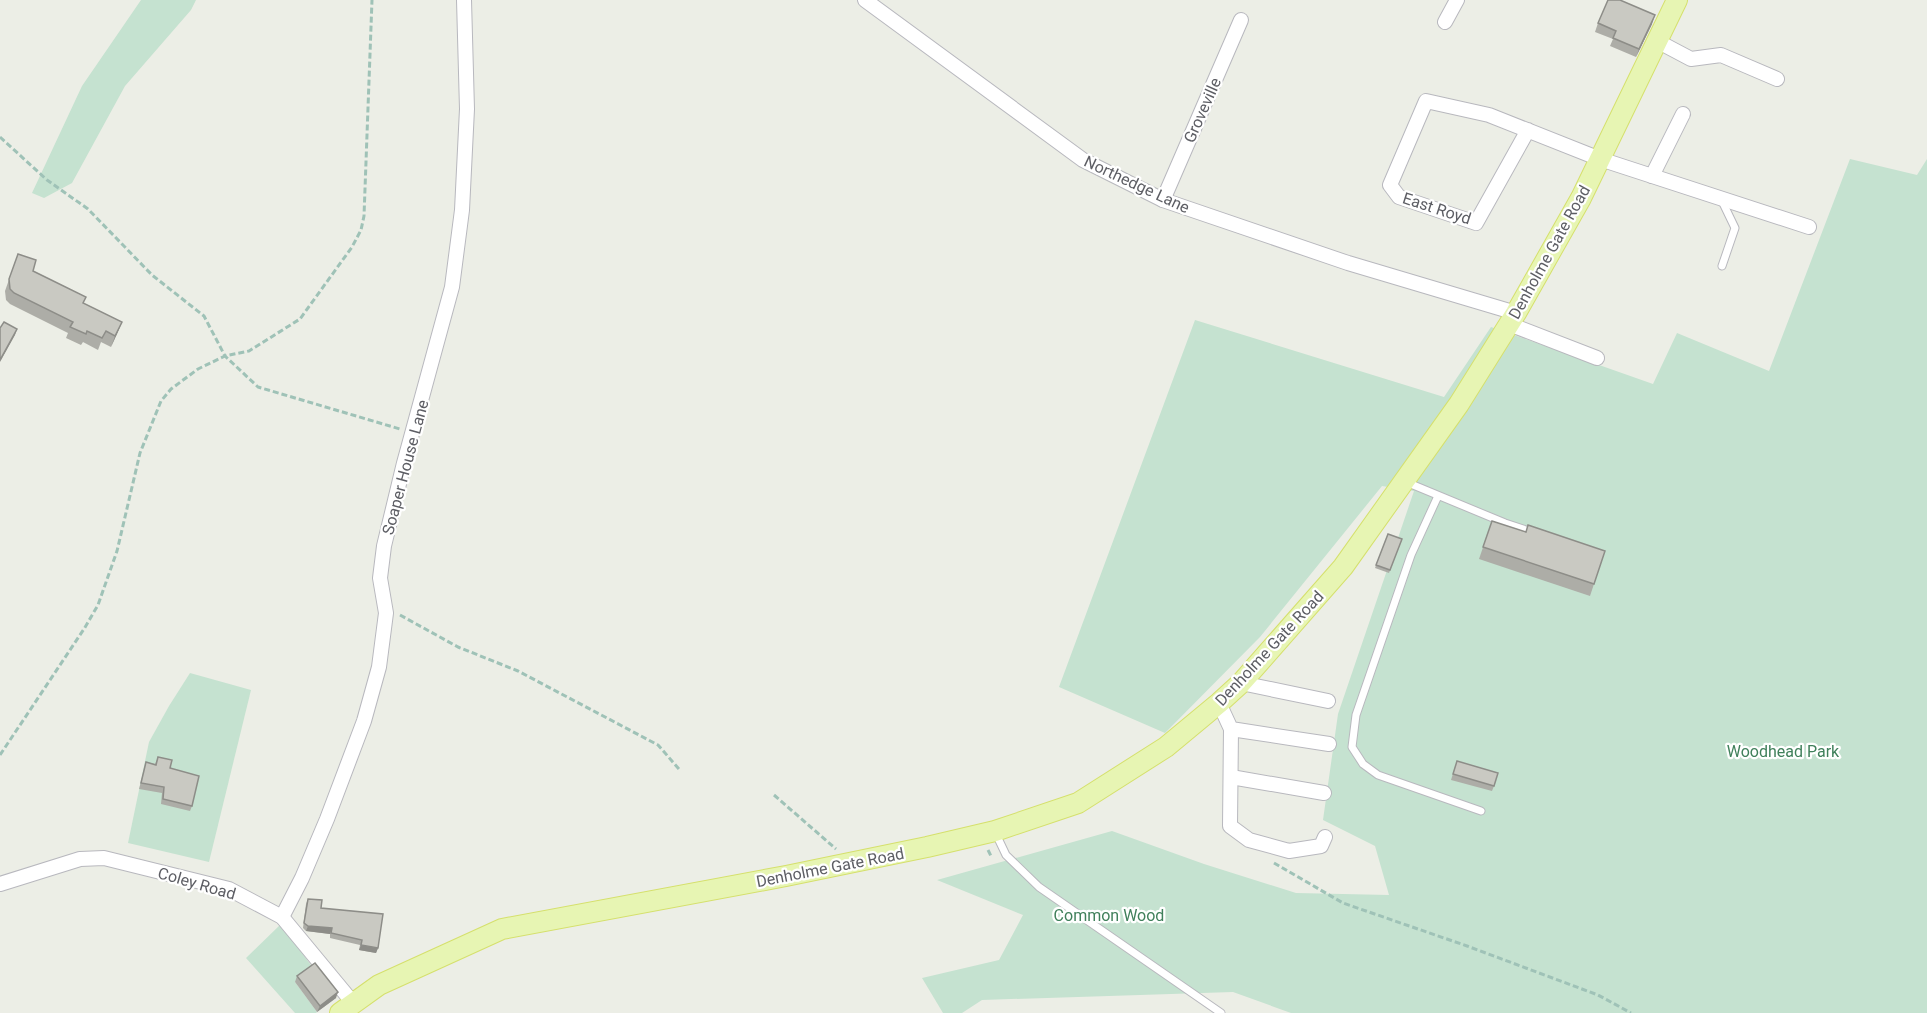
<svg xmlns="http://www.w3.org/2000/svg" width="1927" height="1013" viewBox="0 0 1927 1013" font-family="Roboto,sans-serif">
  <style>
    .green { fill: #c5e2d0 }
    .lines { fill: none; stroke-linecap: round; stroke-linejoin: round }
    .lane-casing { stroke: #b8b8be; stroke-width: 9 }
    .street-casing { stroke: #b8b8be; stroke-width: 16 }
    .primary-casing { stroke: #d5e06c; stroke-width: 22 }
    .path { stroke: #9fc2b7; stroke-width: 3; stroke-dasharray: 6 3; stroke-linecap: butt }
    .lane { stroke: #fff; stroke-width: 7 }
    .street { stroke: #fff; stroke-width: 14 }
    .primary { stroke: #e7f5b3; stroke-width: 20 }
    .wall { fill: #adada7 }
    .shaded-wall { fill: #8d8d88 }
    .building { fill: #c9c9c2; stroke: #8d8d88; stroke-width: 1.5 }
    .labels { text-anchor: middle; stroke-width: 4.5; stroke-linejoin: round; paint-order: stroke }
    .street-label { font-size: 16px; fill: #5d5e64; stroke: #fff }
    .park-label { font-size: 16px; fill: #40805b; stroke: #fff }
  </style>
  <rect width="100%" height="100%" fill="#eceee6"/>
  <g class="green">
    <polygon points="141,0 196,0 191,10 125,86 72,183 44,198 32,193 82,86"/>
    <polygon points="1850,159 1917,175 1927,159 1927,1013 1291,1013 1233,992 982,1000 962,1013 943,1013 922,978 999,960 1023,915 937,880 1112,831 1204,864 1296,893 1389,895 1375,846 1323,820 1338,714 1414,491 1382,486 1260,637 1165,733 1059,687 1195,320 1444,397 1491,327 1653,384 1677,333 1769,371"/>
    <polygon points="190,673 251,690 209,862 128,843 149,742 169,706"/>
    <polygon points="281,924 313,968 295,982 317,1012 316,1013 295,1013 246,958"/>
  </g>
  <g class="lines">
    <g class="lane-casing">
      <g id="lane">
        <polyline points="1722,266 1735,228 1722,201"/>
        <polyline points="1406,482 1505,523 1535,533"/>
        <polyline points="1438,496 1411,555 1356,715 1352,747 1363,764 1378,775 1481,811"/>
        <polyline points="996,834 1006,855 1039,887 1221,1013"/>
      </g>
    </g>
    <g class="street-casing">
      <g id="street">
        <polyline points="865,0 1083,160 1163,200 1348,263 1516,313"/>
        <polyline points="1445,22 1457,0"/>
        <polyline points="1657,41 1691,59 1721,55 1777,79"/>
        <polyline points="1528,130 1476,223 1399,197 1390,185 1426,101 1489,115 1600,159 1809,227"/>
        <polyline points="1652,176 1683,114"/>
        <polyline points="1163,200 1241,20"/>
        <polyline points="1509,324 1597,358"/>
        <polyline points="1241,683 1328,701"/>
        <polyline points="1219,703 1231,729 1329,744"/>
        <polyline points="1231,729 1230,826 1249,840 1289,851 1321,846 1325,837"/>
        <polyline points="1231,777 1324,793"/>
        <polyline points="0,884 80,859 104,858 229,889 282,917 354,1004"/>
        <polyline points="282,917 302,878 327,819 364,721 379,667 386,613 380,578 384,546 404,463 452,287 462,210 467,109 464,0"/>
      </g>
    </g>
    <g class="primary-casing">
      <polyline id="primary" points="340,1013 379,985 502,929 786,876 927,847 995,831 1078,803 1166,747 1219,703 1241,683 1343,567 1459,404 1516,313 1581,198 1677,0"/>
    </g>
    <g class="path">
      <polyline points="0,137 47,180 88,209 152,275 204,316 225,356 258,387 400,429"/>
      <polyline points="400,615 458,647 518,671 658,745 679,769"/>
      <polyline points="0,755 84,629 98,605 117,551 140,453 161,401 171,389 198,369 225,356 249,351 300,319 352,247 361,230 364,216 372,0"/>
      <polyline points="774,795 836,849"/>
      <polyline points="988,850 992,858"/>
      <polyline points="1274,863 1343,903 1467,946 1598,995 1631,1013"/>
    </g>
    <use href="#lane" class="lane"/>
    <use href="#street" class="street"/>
    <use href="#primary" class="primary"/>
  </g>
  <g class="wall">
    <polygon points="1598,23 1652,24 1636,57 1610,46 1613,39 1595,32"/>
    <polygon points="18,254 33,271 86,297 83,303 122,322 111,347 101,342 98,350 83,342 81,345 66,338 68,333 10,304 6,300 5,291"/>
    <polygon points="1492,521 1526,532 1605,551 1590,596 1479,559"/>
    <polygon points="1388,534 1402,539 1389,573 1375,568"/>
    <polygon points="158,757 170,768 192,806 190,811 161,804 162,793 139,789 146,762 155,764"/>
    <polygon points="1455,767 1494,786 1492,791 1451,780"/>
    <polygon points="308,899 378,948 376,953 359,950 360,945 330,938 330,934 306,931 303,928 306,904"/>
    <polygon points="297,976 336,998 317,1012 295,982"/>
  </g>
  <g class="shaded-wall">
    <polygon points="1655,15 1652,24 1636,57 1639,49"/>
    <polygon points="122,322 117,334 111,347 115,336"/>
    <polygon points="17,329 15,335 0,362 0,360"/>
    <polygon points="308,926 332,928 330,934 306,931"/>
    <polygon points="361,945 378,948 376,953 359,950"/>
    <polygon points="338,992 336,998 317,1012 320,1006"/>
  </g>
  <g class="building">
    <polygon points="1608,0 1620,0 1655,15 1639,49 1613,38 1616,31 1598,23"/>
    <polygon points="18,254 36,260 33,271 86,297 83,303 122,322 115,336 106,331 102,338 87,331 86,334 70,327 73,322 14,293 10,289 9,279"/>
    <polygon points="4,322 17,329 0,360 0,328"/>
    <polygon points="1492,521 1526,532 1528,525 1605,551 1594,584 1483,547"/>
    <polygon points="1388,534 1402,539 1390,570 1376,565"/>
    <polygon points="158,757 172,760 170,768 199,776 192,806 163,799 164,787 141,783 146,762 156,765"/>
    <polygon points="1457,761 1498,773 1494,786 1453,774"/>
    <polygon points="308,899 322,900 321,908 383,914 378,948 361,945 362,940 331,933 332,928 308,926 304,923"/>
    <polygon points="315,963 338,992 320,1006 297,976"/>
  </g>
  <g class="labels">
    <g class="street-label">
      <text transform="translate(1202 110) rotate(-66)" y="6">Groveville</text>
      <text transform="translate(1137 184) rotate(25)" y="6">Northedge Lane</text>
      <text transform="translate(1437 208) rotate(18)" y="6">East Royd</text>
      <text transform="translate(1549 252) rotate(-61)" y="6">Denholme Gate Road</text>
      <text transform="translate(405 467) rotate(-75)" y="6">Soaper House Lane</text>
      <text transform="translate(1269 648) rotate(-47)" y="6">Denholme Gate Road</text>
      <text transform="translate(830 867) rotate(-11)" y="6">Denholme Gate Road</text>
      <text transform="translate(197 883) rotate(16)" y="6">Coley Road</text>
    </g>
    <g class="park-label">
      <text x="1783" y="757">Woodhead Park</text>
      <text x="1109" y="921">Common Wood</text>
    </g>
  </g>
</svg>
